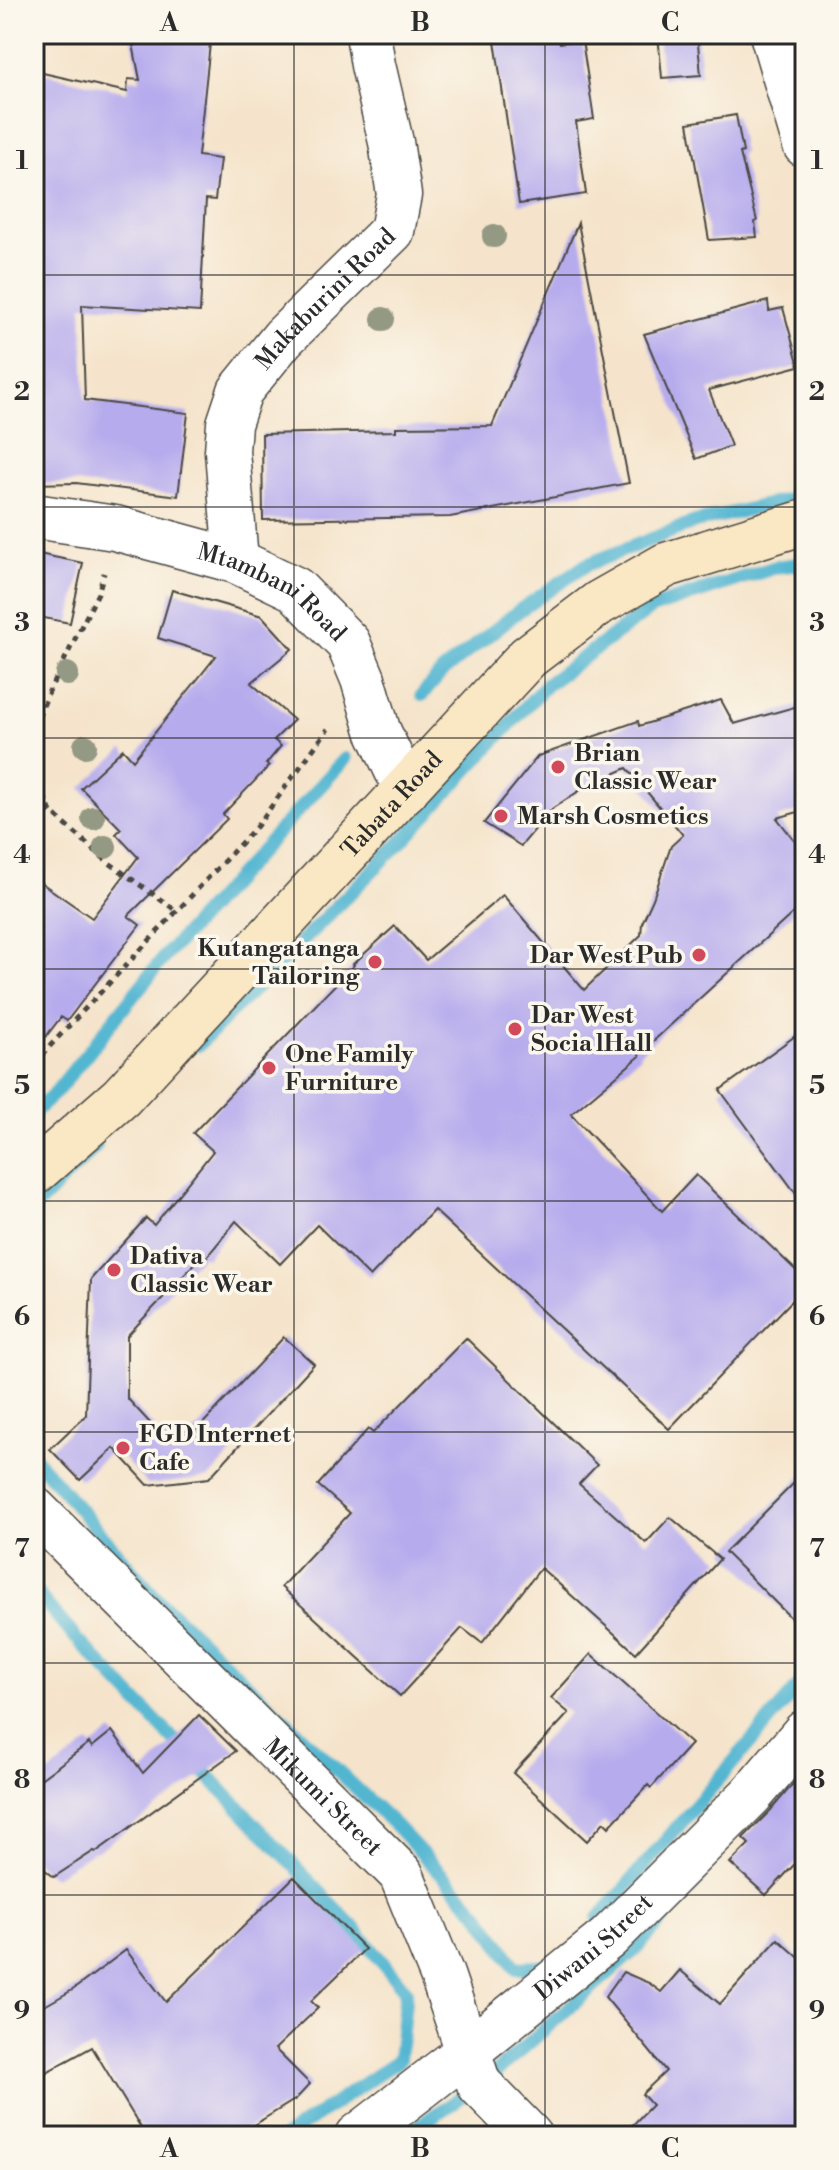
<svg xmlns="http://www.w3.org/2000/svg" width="839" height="2170" viewBox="0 0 839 2170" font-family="'Libre Bodoni',serif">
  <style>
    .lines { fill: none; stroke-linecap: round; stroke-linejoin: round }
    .stream { stroke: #52b6d1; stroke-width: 14 }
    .building { fill: #b6abed }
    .street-casing { stroke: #494743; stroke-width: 47 }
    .secondary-casing { stroke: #494743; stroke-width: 47 }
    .path { stroke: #494743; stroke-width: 5; stroke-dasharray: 6 6; stroke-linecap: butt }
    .street { stroke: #fff; stroke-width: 44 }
    .secondary { stroke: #fae7c3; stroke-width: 44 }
    .tree { fill: #949983 }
    .grid { fill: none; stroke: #2b2b2b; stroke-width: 2; stroke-opacity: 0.55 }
    .poi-dot { fill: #d1495b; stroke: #fbf7ec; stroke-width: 3 }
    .labels { text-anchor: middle; stroke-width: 7; stroke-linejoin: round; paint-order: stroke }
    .street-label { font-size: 24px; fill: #2b2b2b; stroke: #fbf7ec }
    .poi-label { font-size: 24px; font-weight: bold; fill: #2b2b2b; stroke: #fbf7ec; text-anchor: start }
    .neatline { fill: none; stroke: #2b2b2b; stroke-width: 3 }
    .grid-label { font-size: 26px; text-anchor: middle; font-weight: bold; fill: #2b2b2b }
  </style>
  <rect width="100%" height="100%" fill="#fbf7ec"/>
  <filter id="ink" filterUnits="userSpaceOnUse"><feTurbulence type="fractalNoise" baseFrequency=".0125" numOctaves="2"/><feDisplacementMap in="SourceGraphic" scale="16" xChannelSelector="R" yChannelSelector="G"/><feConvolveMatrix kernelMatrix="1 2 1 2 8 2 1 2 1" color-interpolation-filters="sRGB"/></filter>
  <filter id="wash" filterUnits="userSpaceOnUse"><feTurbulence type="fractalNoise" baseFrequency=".006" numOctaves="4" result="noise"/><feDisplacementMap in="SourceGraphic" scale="32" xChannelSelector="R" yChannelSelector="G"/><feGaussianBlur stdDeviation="1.8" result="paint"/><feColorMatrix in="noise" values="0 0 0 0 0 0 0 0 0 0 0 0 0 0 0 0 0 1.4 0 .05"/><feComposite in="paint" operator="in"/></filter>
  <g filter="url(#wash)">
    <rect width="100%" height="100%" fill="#f5e4cb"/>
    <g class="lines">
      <g class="stream">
        <polyline points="422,695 442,672 520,610 586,565 695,522 805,496"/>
        <polyline points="198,1045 398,845 546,685 651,608 776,567 805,563"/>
        <polyline points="34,1112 56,1092 165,956 345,759"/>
        <polyline points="34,1208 95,1147"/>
        <polyline points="34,1457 157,1599 396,1826 478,1913 516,1968 555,1966"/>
        <polyline points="34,1590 75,1637"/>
        <polyline points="81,1643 355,1929 406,1991 399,2060 286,2136"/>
        <polyline points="599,1918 805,1679"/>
        <polyline points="497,2071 638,1947 701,1875"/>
        <polyline points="404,2136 461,2097"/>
      </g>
    </g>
    <g id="blocks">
      <g class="building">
        <polygon points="131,34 211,34 198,156 220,159 215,200 206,199 200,312 82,305 85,400 188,413 178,496 76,483 34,484 34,71 127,92 128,79 140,80"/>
        <polygon points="494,34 558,34 560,43 582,40 594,119 576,122 586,194 519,204"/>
        <polygon points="658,34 697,34 701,75 662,78"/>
        <polygon points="736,115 743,152 740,153 757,221 755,222 757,237 709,240 688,123"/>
        <polygon points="578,223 629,483 450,517 263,520 262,434 396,431 396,427 492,426"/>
        <polygon points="768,301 769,311 783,308 799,366 709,390 731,446 696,459 644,334"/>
        <polygon points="34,553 83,563 70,623 34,616"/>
        <polygon points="172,590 262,616 292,649 251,683 294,720 274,740 281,746 266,764 269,766 223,814 227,819 128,916 140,925 67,1021 61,1017 34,1052 34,878 92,918 138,857 116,834 121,829 81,788 123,749 133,760 216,656 158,638"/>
        <polygon points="721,700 734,724 805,704 805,810 777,818 805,854 805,902 639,1054 640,1056 571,1114 662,1211 696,1175 805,1279 805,1287 669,1429 434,1210 370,1277 317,1225 280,1264 236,1221 206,1258 203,1255 127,1336 127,1398 162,1436 195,1432 284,1337 314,1364 209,1478 148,1485 114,1448 80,1480 50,1449 86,1415 91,1279 146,1218 154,1225 213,1151 193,1133 354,965 353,964 395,926 426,960 503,895 584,990 641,935 642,923 653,899 671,846 683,835 627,768 590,784 553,808 521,846 484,823 538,756 638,721 639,726"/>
        <polygon points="805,1029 805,1206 720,1090"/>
        <polygon points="466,1338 597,1465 579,1484 646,1543 670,1517 720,1559 636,1653 541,1568 482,1643 462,1628 400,1696 281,1587 350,1513 318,1485 368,1429 373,1433"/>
        <polygon points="805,1472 805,1632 725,1552"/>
        <polygon points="591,1654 691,1744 651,1788 648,1785 609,1827 604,1822 587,1841 513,1773 569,1713 551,1698"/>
        <polygon points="199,1715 236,1751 96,1852 94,1851 54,1877 39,1865 34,1857 34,1784 89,1743 92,1747 112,1731 143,1773"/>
        <polygon points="805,1770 805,1853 766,1895 730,1863 749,1844 743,1838 770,1811"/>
        <polygon points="294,1877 365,1949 311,2001 318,2008 275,2049 310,2084 296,2099 236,2136 146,2136 92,2047 34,2079 34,2012 74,1989 126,1950 166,2002"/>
        <polygon points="778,1939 805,1963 805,2136 622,2136 652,2105 642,2094 666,2071 605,1997 623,1972 649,1983 661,1992 680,1970 720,2004"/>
      </g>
    </g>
  </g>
  <g filter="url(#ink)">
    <use href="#blocks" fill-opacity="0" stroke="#494743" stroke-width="2"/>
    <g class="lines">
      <g class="street-casing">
        <g id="street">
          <polyline points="772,34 805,145"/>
          <path id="s1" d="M34 516 115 528 236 561 295 589 348 643 363 679 378 730 406 790"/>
          <path id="s2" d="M236 561 227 451 229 424 240 391 283 338 392 231 399 195 391 142 373 65 368 34"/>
          <path id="s3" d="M34 1509 401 1874 442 1975 479 2084 530 2136"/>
          <path id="s4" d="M358 2136 467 2052 608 1938 751 1795 805 1732"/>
        </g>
      </g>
      <g class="secondary-casing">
        <g id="secondary">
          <path id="s5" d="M34 1173 121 1097 528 657 599 603 666 565 805 522"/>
        </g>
      </g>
      <g class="path">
        <polyline points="34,728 50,689 98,593 104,573"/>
        <polyline points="34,774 51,812 108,862 178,912"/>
        <polyline points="34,1065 50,1046 257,826 328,729"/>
      </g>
      <use href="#street" class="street"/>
      <use href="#secondary" class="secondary"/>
    </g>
    <g class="tree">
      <circle cx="494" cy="236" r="12"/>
      <circle cx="383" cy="319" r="12"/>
      <circle cx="67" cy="674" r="12"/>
      <circle cx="85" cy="746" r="12"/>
      <circle cx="93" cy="818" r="12"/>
      <circle cx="105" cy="847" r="12"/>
    </g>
  </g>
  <path class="grid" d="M294 34V2136M545 34V2136M34 275H805M34 507H805M34 738H805M34 969H805M34 1201H805M34 1432H805M34 1663H805M34 1895H805"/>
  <g class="poi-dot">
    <circle cx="558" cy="767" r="8"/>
    <circle cx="501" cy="816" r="8"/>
    <circle cx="699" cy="955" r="8"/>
    <circle cx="375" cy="962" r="8"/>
    <circle cx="515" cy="1029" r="8"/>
    <circle cx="269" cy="1068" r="8"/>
    <circle cx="114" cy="1270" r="8"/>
    <circle cx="123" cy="1448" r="8"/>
  </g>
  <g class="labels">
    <g class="street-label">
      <text dy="8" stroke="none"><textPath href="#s2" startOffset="298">Makaburini Road</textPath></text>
      <text dy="8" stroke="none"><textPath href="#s1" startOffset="254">Mtambani Road</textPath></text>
      <text dy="8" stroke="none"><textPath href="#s5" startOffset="514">Tabata Road</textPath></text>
      <text dy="8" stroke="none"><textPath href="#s3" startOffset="408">Mikumi Street</textPath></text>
      <text dy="8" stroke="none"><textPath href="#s4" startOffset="302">Diwani Street</textPath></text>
    </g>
    <g class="poi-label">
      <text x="574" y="761">Brian<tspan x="574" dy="28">Classic Wear</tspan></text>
      <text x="517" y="824">Marsh Cosmetics</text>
      <text x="359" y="956" text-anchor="end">Kutangatanga<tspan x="359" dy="28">Tailoring</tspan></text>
      <text x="683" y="963" text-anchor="end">Dar West Pub</text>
      <text x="531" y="1023">Dar West<tspan x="531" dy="28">Socia lHall</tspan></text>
      <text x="285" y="1062">One Family<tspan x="285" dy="28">Furniture</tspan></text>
      <text x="130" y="1264">Dativa<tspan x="130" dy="28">Classic Wear</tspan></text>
      <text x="139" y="1442">FGD Internet<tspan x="139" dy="28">Cafe</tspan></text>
    </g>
  </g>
  <rect width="839" height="2170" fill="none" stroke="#fbf7ec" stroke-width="88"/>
  <rect x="44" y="44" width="751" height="2082" class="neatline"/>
  <g class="grid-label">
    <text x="169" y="31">A</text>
    <text x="420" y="31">B</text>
    <text x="670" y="31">C</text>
    <text x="22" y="169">1</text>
    <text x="817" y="169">1</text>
    <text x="22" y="400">2</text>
    <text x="817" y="400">2</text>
    <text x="22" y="631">3</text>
    <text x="817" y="631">3</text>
    <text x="22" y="863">4</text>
    <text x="817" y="863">4</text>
    <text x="22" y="1094">5</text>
    <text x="817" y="1094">5</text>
    <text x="22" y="1325">6</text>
    <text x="817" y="1325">6</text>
    <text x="22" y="1557">7</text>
    <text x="817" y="1557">7</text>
    <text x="22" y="1788">8</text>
    <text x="817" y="1788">8</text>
    <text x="22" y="2019">9</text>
    <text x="817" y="2019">9</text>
    <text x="169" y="2157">A</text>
    <text x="420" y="2157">B</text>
    <text x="670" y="2157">C</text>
  </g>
</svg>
